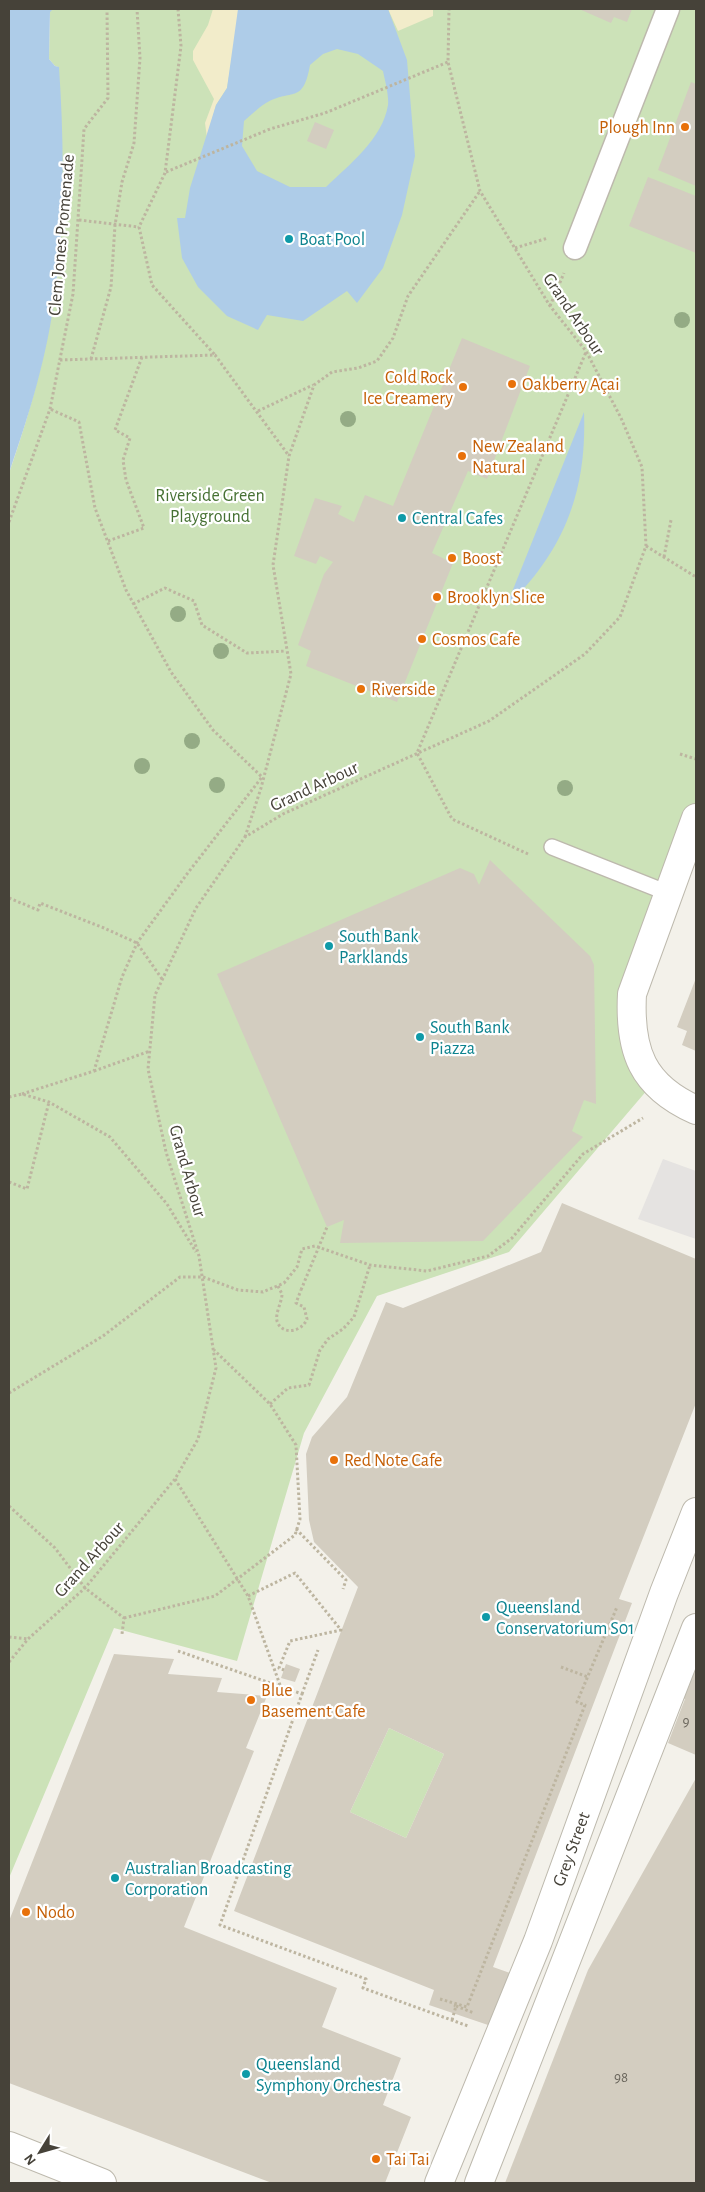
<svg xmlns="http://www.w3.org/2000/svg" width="705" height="2192" viewBox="0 0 705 2192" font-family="'Alegreya Sans',sans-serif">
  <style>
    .green { fill: #cce2b8 }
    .sand { fill: #f2ecca }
    .parking { fill: #e5e3e1 }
    .water { fill: #aecce8; fill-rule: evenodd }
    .building { fill: #d3cdc0; fill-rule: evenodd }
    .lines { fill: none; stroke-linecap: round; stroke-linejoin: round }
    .service-casing { stroke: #bdb9ad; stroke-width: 18 }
    .pedestrian-casing { stroke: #bdb9ad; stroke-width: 25 }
    .minor-casing { stroke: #bdb9ad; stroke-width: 30 }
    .tertiary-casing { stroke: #bdb9ad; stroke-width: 30 }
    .path { stroke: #bdb5a0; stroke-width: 3; stroke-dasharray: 2.5 2.5; stroke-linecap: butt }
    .service { stroke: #fff; stroke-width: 15 }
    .pedestrian { stroke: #fff; stroke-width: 22 }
    .minor { stroke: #fff; stroke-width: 28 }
    .tertiary { stroke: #fff; stroke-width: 28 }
    .path-bridge { stroke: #bdb5a0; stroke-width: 3; stroke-dasharray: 2.5 2.5; stroke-linecap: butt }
    .tree { fill: #94ab85 }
    .food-dot { fill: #e8710a; stroke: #fff; stroke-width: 2 }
    .culture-dot { fill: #0f9aa8; stroke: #fff; stroke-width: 2 }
    .labels { text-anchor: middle; stroke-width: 4.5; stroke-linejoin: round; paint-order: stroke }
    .number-label { font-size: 15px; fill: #69655b }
    .food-label { font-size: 18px; fill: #c56008; stroke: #fff; text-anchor: start }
    .street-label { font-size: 18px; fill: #464239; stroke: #fff }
    .culture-label { font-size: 18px; fill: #0d838f; stroke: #fff; text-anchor: start }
    .park-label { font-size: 18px; fill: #467133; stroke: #fff }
  </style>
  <rect width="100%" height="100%" fill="#f3f1ea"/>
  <g class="green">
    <path d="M53 9H696V818L632 994 654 1082 509 1252 377 1296 304 1433 237 1661 114 1628 9 1878V473C35 400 56 316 61 238 64 181 60 124 58 67L55 66 49 59 50 11Z"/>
    <polygon points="389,1728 444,1754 406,1838 350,1812"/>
  </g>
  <g class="sand">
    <polygon points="213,9 238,9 239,15 227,88 216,105 207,138 205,123 214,99 193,60 193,51 208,25"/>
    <polygon points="388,9 433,9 433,16 398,31"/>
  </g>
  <polygon class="parking" points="663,1159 696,1171 696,1239 638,1219"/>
  <g class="water">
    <path d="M9 9H53L50 12 49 59 55 66 59 67C64 142 65 218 55 293 48 354 29 415 9 473Z"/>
    <path d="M238 9H388L407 60 415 156 402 215 383 268 357 303 347 291 303 321 267 315 258 330 227 316 198 287 182 258 177 218H185L190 188 216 105 227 88ZM337 49 358 54 383 71C385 81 389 95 388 105 383 138 349 165 326 187H290L257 171 242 146 244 121C251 115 258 108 266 103 292 88 303 105 310 65L323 54Z"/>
    <path d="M584 412C587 492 564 551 506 607Z"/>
  </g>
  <g class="building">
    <polygon points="579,9 632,9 627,22 614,17 611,23"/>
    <polygon points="691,82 696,84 696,186 658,170"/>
    <polygon points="315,122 334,130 326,149 307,141"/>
    <polygon points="648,177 696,196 696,253 629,226"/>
    <polygon points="462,338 530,366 487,479 468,471 432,553 453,563 397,702 306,666 311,651 298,645 324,574 333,562 320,556 316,564 294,556 315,498 342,506 338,514 354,522 365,495 393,506"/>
    <polygon points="490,860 590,956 594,965 596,1104 584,1100 572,1131 583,1137 483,1241 340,1243 344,1220 327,1227 217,974 460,868 474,874 479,885"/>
    <polygon points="696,978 696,1051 682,1045 687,1031 677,1027"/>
    <path d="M562 1203 696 1259V1403L619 1599 632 1603 493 1967 510 1973 491 2026 429 2005 434 1990 234 1911 358 1587 314 1542 309 1520 306 1454 312 1437 347 1397 386 1302 403 1308 541 1252ZM389 1728 444 1754 406 1838 350 1812Z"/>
    <polygon points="114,1654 174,1659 168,1674 222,1678 217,1692 267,1696 246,1748 254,1751 184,1927 337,1988 322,2027 401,2058 383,2105 411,2117 385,2183 272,2183 9,2083 9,1921"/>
    <polygon points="696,1654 696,1755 668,1743 685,1699 679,1697"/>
    <polygon points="286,1664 300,1669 295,1682 281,1678"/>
    <polygon points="696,1778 696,2183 505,2183 588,1970"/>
  </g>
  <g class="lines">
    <g class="service-casing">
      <polyline id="service" points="552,847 668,893"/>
    </g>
    <g class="pedestrian-casing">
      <polyline id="pedestrian" points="575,248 668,9"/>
    </g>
    <g class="minor-casing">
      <g id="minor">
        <path d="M696 818 632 994C629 1051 642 1086 696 1110"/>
        <polyline points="9,2146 102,2183"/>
      </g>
    </g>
    <g class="tertiary-casing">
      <g id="tertiary">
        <polyline points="439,2183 538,1941 664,1593 696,1512"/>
        <polyline points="479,2183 696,1628"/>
      </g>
    </g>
    <g class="path">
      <polyline points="178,9 181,46 165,173 139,227 152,285 215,355"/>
      <polyline points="166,172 270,129 325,113 448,62"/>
      <polyline points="79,220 139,227"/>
      <polyline points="515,248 548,238"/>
      <polyline points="550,306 564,273"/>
      <polyline points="91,359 111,287 115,225 122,182 134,143 140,58 137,9"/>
      <polyline points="60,360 215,355 289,456"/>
      <polyline points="258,411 313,385"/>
      <polyline points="9,522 50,409 73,294 84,129 108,98 107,9"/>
      <polyline points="108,541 144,528 126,480 123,460 130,438 115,430 142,357"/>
      <polyline points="646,546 696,577"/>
      <polyline points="664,557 671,520"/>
      <polyline points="133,604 165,588 194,601 202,625 247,653 286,651"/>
      <polyline points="680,754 696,759"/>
      <polyline points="245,837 261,788 291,674 273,565 289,456 314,385 332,372 358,368 377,361 393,338 408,296 480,191"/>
      <polyline points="528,854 452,819 417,753 586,352"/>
      <polyline points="9,898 38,910 40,903 104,928 137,943 162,979"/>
      <polyline points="94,1071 150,1051"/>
      <polyline points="22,1094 94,1071 122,977 137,943 187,874 262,777 213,730 171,672 126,590 95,508 79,422 50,409"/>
      <polyline points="9,1097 22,1094 49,1102 110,1137 167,1204 196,1252"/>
      <polyline points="9,1182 27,1189 49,1102"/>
      <path d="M278 1286 282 1294C282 1302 275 1313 277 1321 282 1336 302 1332 307 1319L304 1307 296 1303 301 1290"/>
      <polyline points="9,1393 103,1336 180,1277 203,1277 238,1290 263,1292 284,1283 297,1267 302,1249 315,1246 370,1265 427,1271 488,1256 512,1238 583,1154 643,1118"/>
      <polyline points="270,1404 288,1388 309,1385 320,1350 328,1339 343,1329 354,1317 370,1265"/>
      <polyline points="175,1479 248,1596 280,1685"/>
      <polyline points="9,1506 55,1548 85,1588 124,1618 122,1634"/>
      <polyline points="296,1529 346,1580 343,1589"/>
      <polyline points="248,1596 295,1573 341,1630 290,1641 279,1668 284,1670"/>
      <polyline points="124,1618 215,1596 295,1535 300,1519 296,1445 270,1404 214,1350"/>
      <polyline points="9,1637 28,1639"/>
      <polyline points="178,1651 302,1694 220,1925 366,1979 363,1988 468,2026"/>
      <polyline points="9,1662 28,1639 85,1588 175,1479 198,1439 216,1368 199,1256 166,1152 148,1069 155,995 196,908 245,837 283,814 489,721 585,654 620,617 646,546 642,467 621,418 586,351 550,306 480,191 448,62 449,9"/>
      <polyline points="561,1667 588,1677"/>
      <polyline points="302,1694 318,1650"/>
      <polyline points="440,1999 467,2007 585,1705 577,1702 617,1607"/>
      <polyline points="456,2006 474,2013"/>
      <polyline points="452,2020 456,2006 454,2005"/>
    </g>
    <use href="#service" class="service"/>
    <use href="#pedestrian" class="pedestrian"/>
    <use href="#minor" class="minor"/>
    <use href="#tertiary" class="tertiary"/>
    <polyline class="path-bridge" points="301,1290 327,1227"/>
  </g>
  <g class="tree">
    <circle cx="682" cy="320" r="8"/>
    <circle cx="348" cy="419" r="8"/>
    <circle cx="178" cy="614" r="8"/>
    <circle cx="221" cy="651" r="8"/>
    <circle cx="192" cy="741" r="8"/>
    <circle cx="142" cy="766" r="8"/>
    <circle cx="217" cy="785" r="8"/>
    <circle cx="565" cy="788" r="8"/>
  </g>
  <g class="food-dot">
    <circle cx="685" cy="127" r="5"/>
    <circle cx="512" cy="384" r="5"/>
    <circle cx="463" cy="387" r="5"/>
    <circle cx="462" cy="456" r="5"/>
    <circle cx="452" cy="558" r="5"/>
    <circle cx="437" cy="597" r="5"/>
    <circle cx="422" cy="639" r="5"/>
    <circle cx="361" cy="689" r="5"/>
    <circle cx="334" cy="1460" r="5"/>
    <circle cx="251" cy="1700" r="5"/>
    <circle cx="26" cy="1912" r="5"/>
    <circle cx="376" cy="2159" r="5"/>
  </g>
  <g class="culture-dot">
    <circle cx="289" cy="239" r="5"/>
    <circle cx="402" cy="518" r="5"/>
    <circle cx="329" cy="946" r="5"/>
    <circle cx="420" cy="1037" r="5"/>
    <circle cx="486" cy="1617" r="5"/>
    <circle cx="115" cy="1878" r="5"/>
    <circle cx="246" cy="2074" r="5"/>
  </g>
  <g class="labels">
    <g class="number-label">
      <text x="686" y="1726">9</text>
      <text x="621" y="2082">98</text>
    </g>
    <g class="food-label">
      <text x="675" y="133" text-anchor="end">Plough Inn</text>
      <text x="453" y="383" text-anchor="end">Cold Rock<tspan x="453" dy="21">Ice Creamery</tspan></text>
      <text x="522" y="390">Oakberry Açai</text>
      <text x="472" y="452">New Zealand<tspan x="472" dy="21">Natural</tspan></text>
      <text x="462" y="564">Boost</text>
      <text x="447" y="603">Brooklyn Slice</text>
      <text x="432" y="645">Cosmos Cafe</text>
      <text x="371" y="695">Riverside</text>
      <text x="344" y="1466">Red Note Cafe</text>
      <text x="261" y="1696">Blue<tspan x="261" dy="21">Basement Cafe</tspan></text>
      <text x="36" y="1918">Nodo</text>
      <text x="386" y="2165">Tai Tai</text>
    </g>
    <g class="street-label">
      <text transform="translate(61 235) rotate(-85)" y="6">Clem Jones Promenade</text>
      <text transform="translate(574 314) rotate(56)" y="6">Grand Arbour</text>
      <text transform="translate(314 786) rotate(-25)" y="6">Grand Arbour</text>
      <text transform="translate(188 1171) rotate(74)" y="6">Grand Arbour</text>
      <text transform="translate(89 1559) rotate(-48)" y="6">Grand Arbour</text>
      <text transform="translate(571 1849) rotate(-70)" y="6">Grey Street</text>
    </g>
    <g class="culture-label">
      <text x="299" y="245">Boat Pool</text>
      <text x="412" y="524">Central Cafes</text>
      <text x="339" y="942">South Bank<tspan x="339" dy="21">Parklands</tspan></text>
      <text x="430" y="1033">South Bank<tspan x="430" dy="21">Piazza</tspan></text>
      <text x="496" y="1613">Queensland<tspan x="496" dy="21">Conservatorium S01</tspan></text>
      <text x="125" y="1874">Australian Broadcasting<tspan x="125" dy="21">Corporation</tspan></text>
      <text x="256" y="2070">Queensland<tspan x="256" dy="21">Symphony Orchestra</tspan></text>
    </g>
    <g class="park-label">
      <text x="210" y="501">Riverside Green<tspan x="210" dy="21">Playground</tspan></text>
    </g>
  </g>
  <rect width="705" height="2192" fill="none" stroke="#464239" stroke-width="20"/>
  <g transform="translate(40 2152) rotate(233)" stroke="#ffffff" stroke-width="4" paint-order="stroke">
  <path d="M0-4L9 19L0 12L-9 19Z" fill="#464239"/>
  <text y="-8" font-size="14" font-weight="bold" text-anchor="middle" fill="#464239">N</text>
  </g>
</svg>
